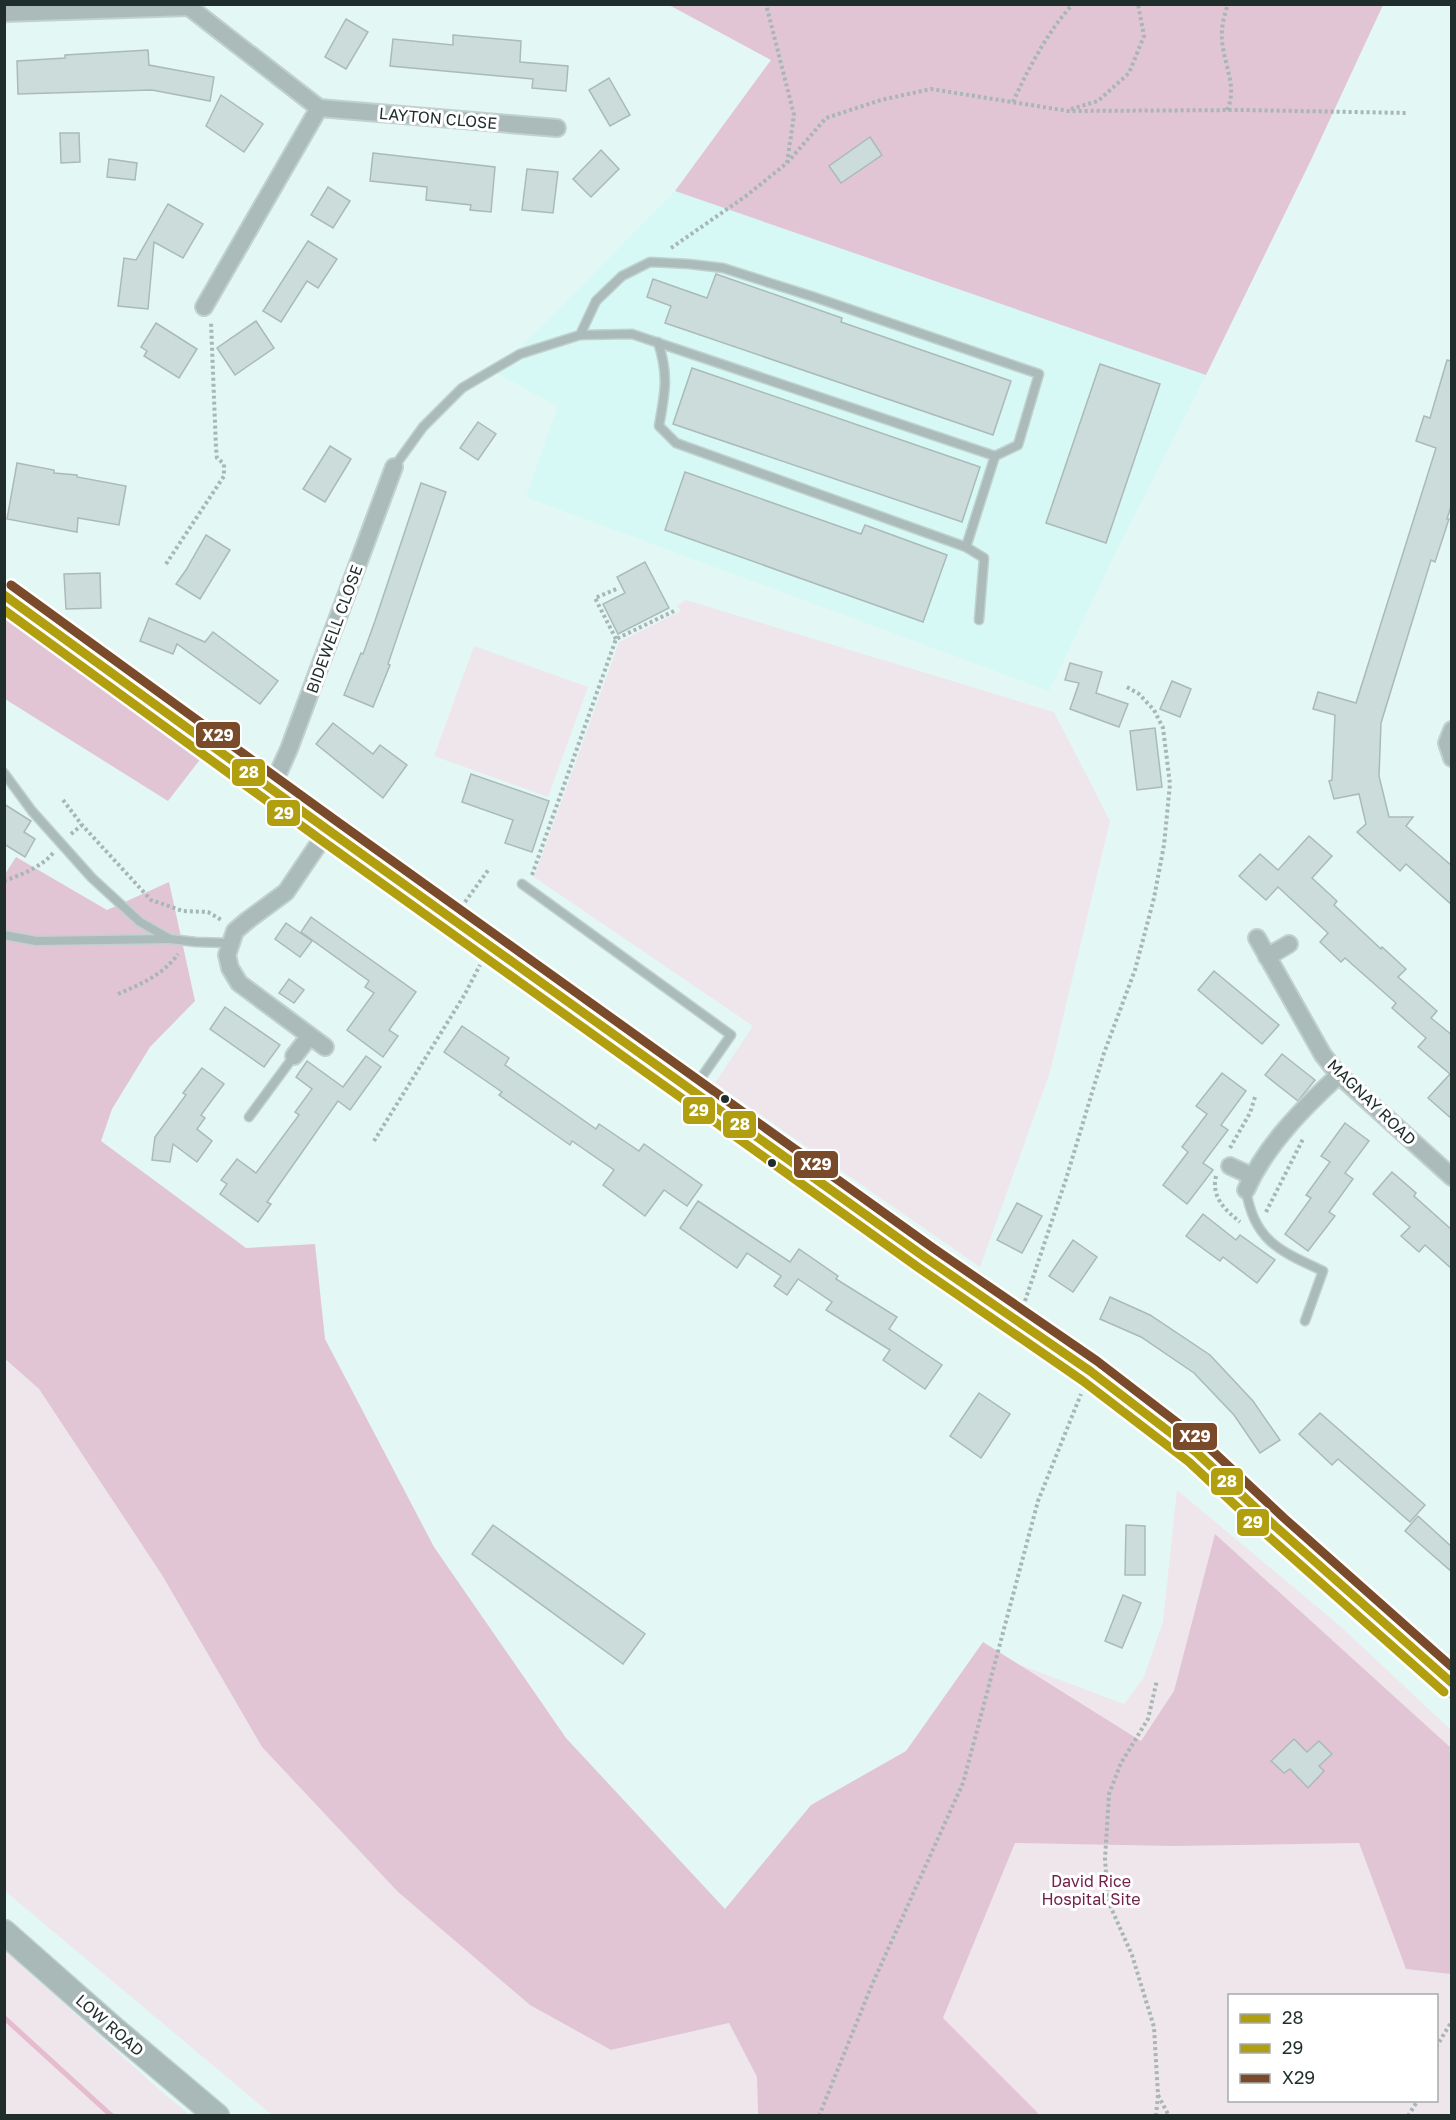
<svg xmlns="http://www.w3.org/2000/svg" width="1456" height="2120" viewBox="0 0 1456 2120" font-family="'Golos Text',sans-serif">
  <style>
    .built { fill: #d6f9f5 }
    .green { fill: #efe6ec; fill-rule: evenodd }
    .forest { fill: #e2c5d4 }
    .water { fill: #e6bbce }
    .building { fill: #ccdcda; stroke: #abbab8; stroke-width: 1.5 }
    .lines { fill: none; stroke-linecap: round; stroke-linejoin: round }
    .lane-casing { stroke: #c1d1cf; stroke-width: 11 }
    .street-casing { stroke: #c1d1cf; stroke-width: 20 }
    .secondary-casing { stroke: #c1d1cf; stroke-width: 27 }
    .primary-casing { stroke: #c1d1cf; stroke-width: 30 }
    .path { stroke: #a8b6b5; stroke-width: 4; stroke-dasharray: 3 3; stroke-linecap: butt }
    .lane { stroke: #abbbb9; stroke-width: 8 }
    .street { stroke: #abbbb9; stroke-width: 16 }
    .secondary { stroke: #a8b9b8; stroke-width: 24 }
    .primary { stroke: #a8bcba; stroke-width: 27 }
    .bus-1-casing { stroke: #fff; stroke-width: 14 }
    .bus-2-casing { stroke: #fff; stroke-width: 14 }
    .bus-3-casing { stroke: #fff; stroke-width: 14 }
    .bus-1 { stroke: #b19f10; stroke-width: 9 }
    .bus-2 { stroke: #b19f10; stroke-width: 9 }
    .bus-3 { stroke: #7a4b2a; stroke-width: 9 }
    .bus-dot { fill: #1f2d2b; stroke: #fff; stroke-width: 2 }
    .labels { text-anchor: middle; stroke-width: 6; stroke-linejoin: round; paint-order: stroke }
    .street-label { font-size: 16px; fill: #1f2d2b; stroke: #fff }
    .park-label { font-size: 16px; fill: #72214a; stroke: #fff }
    .line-badge { stroke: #fff; stroke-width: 2 }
    .badge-label { font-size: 16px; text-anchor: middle; font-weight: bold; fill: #fff }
  </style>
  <rect width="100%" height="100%" fill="#e3f7f5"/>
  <polygon class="built" points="675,191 1206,375 1114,556 1049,691 526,497 558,406 496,373"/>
  <g class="green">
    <polygon points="686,600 1054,712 1110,821 1050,1072 980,1267 715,1083 753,1026 534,877 619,642 681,611 677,606"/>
    <polygon points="474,646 588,687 548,797 434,756"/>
    <polygon points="4,1359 39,1389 162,1575 262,1747 398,1892 530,2005 611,2050 729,2023 757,2077 758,2115 272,2115 5,1891"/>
    <path d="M1177 1490 1340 1626 1451 1730V2115L806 2116 989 1653 1124 1704 1143 1679 1163 1622ZM1230 1996H1436V2100H1230Z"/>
    <polygon points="4,1950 163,2093 190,2115 5,2115"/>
  </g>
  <g class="forest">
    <polygon points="669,5 1383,5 1311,160 1206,375 675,191 771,60"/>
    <polygon points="5,601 205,753 168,801 5,699"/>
    <polygon points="16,857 107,910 169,882 195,1001 150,1047 112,1109 101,1141 246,1248 315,1244 325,1339 434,1547 566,1738 725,1909 811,1805 906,1751 983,1642 1141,1741 1174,1691 1215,1534 1451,1748 1451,1974 1406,1969 1359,1843 1174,1846 1015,1843 943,2018 1038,2113 1037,2115 758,2115 757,2077 729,2023 611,2050 530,2005 398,1892 262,1747 162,1575 39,1389 5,1359 5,874"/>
  </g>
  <polygon class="water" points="5,2015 110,2111 115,2115 107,2115 5,2022"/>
  <g class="building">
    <polygon points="346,19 368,32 346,69 325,57"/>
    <polygon points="453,35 521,41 520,62 568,66 566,91 532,88 533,79 390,66 393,39 453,45"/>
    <polygon points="148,50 149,65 214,77 210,101 152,90 18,94 17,61 65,58 65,55"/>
    <polygon points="609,78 630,115 610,126 589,90"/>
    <polygon points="221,95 263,124 244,152 206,126"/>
    <polygon points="60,133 79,133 80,162 61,163"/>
    <polygon points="870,137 882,155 841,183 829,166"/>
    <polygon points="601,150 619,169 591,197 573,179"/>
    <polygon points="373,153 495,167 491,212 470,210 471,205 426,200 427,187 370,181"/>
    <polygon points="109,159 137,163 135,180 107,177"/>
    <polygon points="527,169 558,172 553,213 522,210"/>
    <polygon points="328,187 350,201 333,228 311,215"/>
    <polygon points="168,204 203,224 183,258 154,242 148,309 118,306 124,258 136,260"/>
    <polygon points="308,241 337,259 318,288 307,281 281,322 263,311"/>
    <polygon points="716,274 842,318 841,322 1011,381 993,435 665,323 671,306 647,297 653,279 707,298"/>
    <polygon points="256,321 274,348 235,375 217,348"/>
    <polygon points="156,323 197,349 179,378 144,356 147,351 141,347"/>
    <polygon points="1447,360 1452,361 1452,503 1447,519 1449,519 1435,562 1431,560 1381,723 1379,776 1389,817 1413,817 1406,826 1452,866 1452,905 1406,864 1400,871 1357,832 1366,824 1359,794 1334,799 1329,781 1332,780 1335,715 1313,709 1318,692 1356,703 1436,448 1416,441 1424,416 1430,418"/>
    <polygon points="1100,364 1160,384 1106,543 1046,523"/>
    <polygon points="692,368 980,467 962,522 673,424"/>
    <polygon points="478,422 496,434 478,460 460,448"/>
    <polygon points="330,446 351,459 325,502 303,489"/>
    <polygon points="17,463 54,470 54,473 77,475 77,477 126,486 119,525 78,518 77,532 7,519"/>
    <polygon points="685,472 861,534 865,525 947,555 923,622 665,530"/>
    <polygon points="421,483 446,492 388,664 390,665 373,707 344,695 361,653 363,654 375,621"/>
    <polygon points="206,535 230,550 200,599 176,584 186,570"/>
    <polygon points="645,562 669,608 618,634 603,604 625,593 617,577"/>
    <polygon points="100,573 101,608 66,609 64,574"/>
    <polygon points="149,618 205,642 213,632 278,681 260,704 177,644 173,654 140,641"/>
    <polygon points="1070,663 1102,672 1096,693 1128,704 1119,727 1070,709 1079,683 1065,680"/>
    <polygon points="1172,681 1191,689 1180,717 1160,709"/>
    <polygon points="333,723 373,754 380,745 407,765 383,798 316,744"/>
    <polygon points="1155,728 1162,787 1137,790 1130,731"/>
    <polygon points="471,774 549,801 532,852 505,843 513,820 462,802"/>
    <polygon points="4,804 31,821 24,832 35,839 25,857 4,844"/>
    <polygon points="1309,836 1332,856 1312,878 1337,901 1334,905 1381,949 1382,947 1406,969 1398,977 1437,1011 1431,1018 1452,1035 1452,1119 1428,1098 1450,1074 1418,1047 1426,1038 1392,1008 1396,1003 1345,958 1341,962 1320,942 1328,933 1278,887 1266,900 1239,876 1260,854 1278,870"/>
    <polygon points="311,917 416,992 389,1030 398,1036 383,1057 347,1030 374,993 365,987 369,981 301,932"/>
    <polygon points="286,923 312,941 300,957 275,939"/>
    <polygon points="1214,971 1279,1025 1262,1044 1198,990"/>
    <polygon points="289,979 304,990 294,1003 279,993"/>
    <polygon points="225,1007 280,1045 264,1067 210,1029"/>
    <polygon points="462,1026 509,1058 505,1065 596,1129 599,1124 639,1151 644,1144 702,1185 687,1206 664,1190 645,1216 603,1185 614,1170 572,1141 570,1145 499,1095 502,1092 444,1052"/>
    <polygon points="1282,1054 1315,1080 1298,1101 1265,1075"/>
    <polygon points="366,1056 381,1067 350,1110 338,1101 267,1202 271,1204 258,1222 220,1194 227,1184 221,1180 237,1159 256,1173 299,1115 295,1112 312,1089 296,1077 307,1061 343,1087"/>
    <polygon points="202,1068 224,1084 201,1115 205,1118 197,1129 212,1141 197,1162 173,1144 170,1162 152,1160 155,1137 186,1095 183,1093"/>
    <polygon points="1222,1073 1246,1091 1221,1125 1228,1130 1203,1163 1213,1170 1187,1204 1163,1185 1188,1152 1182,1147 1207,1114 1196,1106"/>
    <polygon points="1345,1123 1369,1141 1345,1173 1353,1179 1329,1212 1335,1216 1308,1251 1285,1234 1311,1198 1306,1195 1330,1162 1321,1156"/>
    <polygon points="1392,1172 1416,1193 1414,1196 1452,1230 1452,1269 1425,1245 1419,1252 1401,1236 1410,1227 1373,1194"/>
    <polygon points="698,1201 790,1262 799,1249 838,1276 836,1279 897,1317 889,1329 942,1365 925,1389 883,1360 890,1350 826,1310 832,1302 798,1279 787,1295 774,1286 781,1276 747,1253 737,1268 680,1228"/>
    <polygon points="1017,1203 1042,1216 1022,1253 997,1240"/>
    <polygon points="1203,1214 1236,1240 1240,1235 1275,1260 1257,1283 1223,1257 1220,1261 1186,1236"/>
    <polygon points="1073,1240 1097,1257 1073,1292 1049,1276"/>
    <polygon points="1110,1297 1150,1315 1210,1355 1253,1401 1280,1440 1260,1453 1234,1415 1194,1373 1141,1337 1100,1319"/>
    <polygon points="979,1393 1010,1414 981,1458 950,1436"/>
    <polygon points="1320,1413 1425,1505 1410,1522 1338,1459 1332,1465 1299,1434"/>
    <polygon points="1418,1516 1452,1547 1452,1572 1405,1531"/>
    <polygon points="493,1525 645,1634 623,1664 472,1554"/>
    <polygon points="1126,1525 1145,1526 1145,1575 1125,1575"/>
    <polygon points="1123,1595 1141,1603 1122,1648 1105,1641"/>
    <polygon points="1294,1739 1307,1752 1319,1741 1332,1754 1319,1766 1324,1771 1308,1788 1290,1769 1284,1773 1271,1761"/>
  </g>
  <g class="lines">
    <g class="lane-casing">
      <g id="lane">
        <polyline points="580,335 596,301 622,276 650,262 689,264 723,268 814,297 1039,374 1018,445 995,456"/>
        <path d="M394 467 423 427 462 388 520 354 580 335 632 334 995 456 966 547 676 443 659 426C665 392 669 376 658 342"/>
        <polyline points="966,547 984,558 979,620"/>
        <polyline points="4,773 32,811 92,878 140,922 170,939 196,942 230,943"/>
        <polyline points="522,884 731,1035 694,1088"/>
        <polyline points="4,935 36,941 169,939"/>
        <polyline points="249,1117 294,1056"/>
        <path d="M1246 1190C1254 1241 1280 1251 1323 1271L1305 1321"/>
      </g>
    </g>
    <g class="street-casing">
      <g id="street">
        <polyline points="189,7 319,108"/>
        <polyline points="4,13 189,7 191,4"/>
        <polyline points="204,307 319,108 557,128"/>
        <polyline points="1452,730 1447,743 1452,758"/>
        <polyline points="271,789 289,749 394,467"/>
        <polyline points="1257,938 1323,1055 1339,1075 1452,1177"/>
        <polyline points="1267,957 1289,944"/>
        <polyline points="325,1047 239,983 230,968 227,955 235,931 248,920 286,892 328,830"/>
        <polyline points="294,1056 309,1037"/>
        <polyline points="1230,1166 1252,1176"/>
        <path d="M1246 1190C1266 1145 1303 1108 1339 1075"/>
      </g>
    </g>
    <g class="secondary-casing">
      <polyline id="secondary" points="4,1932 115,2030 217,2116"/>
    </g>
    <g class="primary-casing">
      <polyline id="primary" points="4,595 328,830 926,1258 1090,1371 1197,1453 1276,1527 1452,1683"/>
    </g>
    <g class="path">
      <path d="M1013 102C1027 71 1049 29 1073 4"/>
      <polyline points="1071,109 1098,101 1129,73 1144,36 1138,4"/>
      <path d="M1227 110C1237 90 1226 68 1223 48 1220 32 1223 19 1228 4"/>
      <polyline points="787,163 826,118 881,100 931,89 1068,111 1244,110 1407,113"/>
      <polyline points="671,248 746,196 787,163 794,115 766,4"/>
      <polyline points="166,564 224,476 224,464 217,458 216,448 211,322"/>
      <polyline points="616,639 595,598 619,588"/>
      <polyline points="63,800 82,825 151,900 183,911 208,912 223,921"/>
      <polyline points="71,834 82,825"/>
      <polyline points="532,875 616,639 676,610"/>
      <path d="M4 881C21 875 43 866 53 853"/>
      <polyline points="465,902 489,869"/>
      <path d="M118 994C141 984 163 975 178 954"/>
      <polyline points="374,1141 465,994 480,965"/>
      <polyline points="1230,1148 1250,1113 1255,1097"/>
      <path d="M1216 1176C1211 1197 1225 1210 1240 1222"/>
      <polyline points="1266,1212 1303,1139"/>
      <polyline points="1025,1301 1066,1179 1104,1053 1135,970 1154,898 1164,845 1170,784 1163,728 1154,710 1139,694 1125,686"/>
      <polyline points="1436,2047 1452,2021"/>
      <polyline points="1158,2095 1169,2116"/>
      <polyline points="819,2116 871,1987 963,1783 1038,1501 1081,1394"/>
      <polyline points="1156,2116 1158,2095 1154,2027 1132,1955 1108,1901 1105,1859 1109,1794 1121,1763 1148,1719 1157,1680"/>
      <polyline points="1408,2116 1418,2100"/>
    </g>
    <use href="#lane" class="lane"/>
    <use href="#street" class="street"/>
    <use href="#secondary" class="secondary"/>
    <use href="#primary" class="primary"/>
    <g class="bus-1-casing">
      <polyline id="bus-1" points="4,595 328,830 926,1258 1090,1371 1197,1453 1276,1527 1452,1683"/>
    </g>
    <g class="bus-2-casing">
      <polyline id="bus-2" points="4,610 321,840 919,1268 1083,1381 1189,1462 1268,1536 1444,1692"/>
    </g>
    <g class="bus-3-casing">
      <polyline id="bus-3" points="11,585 335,820 933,1248 1097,1361 1205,1444 1284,1518 1452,1667"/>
    </g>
    <use href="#bus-1" class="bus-1"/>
    <use href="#bus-2" class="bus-2"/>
    <use href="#bus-3" class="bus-3"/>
  </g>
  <g class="bus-dot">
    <circle cx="725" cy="1099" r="5"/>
    <circle cx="772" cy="1163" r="5"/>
  </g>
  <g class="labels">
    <g class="street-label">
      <text transform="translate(438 118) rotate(5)" y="6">LAYTON CLOSE</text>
      <text transform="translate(334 629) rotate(-70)" y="6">BIDEWELL CLOSE</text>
      <text transform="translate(1372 1102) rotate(44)" y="6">MAGNAY ROAD</text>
      <text transform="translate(110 2025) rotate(41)" y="6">LOW ROAD</text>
    </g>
    <g class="park-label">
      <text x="1091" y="1887">David Rice<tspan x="1091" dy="18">Hospital Site</tspan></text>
    </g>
  </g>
  <g class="line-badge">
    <rect x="195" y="721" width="46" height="28" rx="6" fill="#7a4b2a"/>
    <rect x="231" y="758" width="35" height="29" rx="6" fill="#b19f10"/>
    <rect x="266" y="799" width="35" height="28" rx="6" fill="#b19f10"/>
    <rect x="682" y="1096" width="34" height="29" rx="6" fill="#b19f10"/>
    <rect x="722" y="1110" width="35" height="29" rx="6" fill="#b19f10"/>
    <rect x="793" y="1150" width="46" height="29" rx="6" fill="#7a4b2a"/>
    <rect x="1172" y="1422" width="46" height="29" rx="6" fill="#7a4b2a"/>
    <rect x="1210" y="1467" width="34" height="29" rx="6" fill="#b19f10"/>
    <rect x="1236" y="1508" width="34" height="29" rx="6" fill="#b19f10"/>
  </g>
  <g class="badge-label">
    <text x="218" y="741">X29</text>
    <text x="249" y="778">28</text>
    <text x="284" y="819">29</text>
    <text x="699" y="1116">29</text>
    <text x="740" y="1130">28</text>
    <text x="816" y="1170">X29</text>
    <text x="1195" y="1442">X29</text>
    <text x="1227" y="1487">28</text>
    <text x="1253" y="1528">29</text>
  </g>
  <rect width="1456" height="2120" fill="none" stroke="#1f2d2b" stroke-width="12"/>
  <rect x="1228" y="1994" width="210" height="108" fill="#ffffff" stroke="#a5abaa" stroke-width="1.5"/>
  <rect x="1240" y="2014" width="30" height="9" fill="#b19f10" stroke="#a5abaa" stroke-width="1.5"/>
  <text x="1282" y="2024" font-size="18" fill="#1f2d2b">28</text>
  <rect x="1240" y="2044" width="30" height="9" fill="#b19f10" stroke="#a5abaa" stroke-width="1.5"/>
  <text x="1282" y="2054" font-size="18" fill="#1f2d2b">29</text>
  <rect x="1240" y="2074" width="30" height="9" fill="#7a4b2a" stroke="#a5abaa" stroke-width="1.5"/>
  <text x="1282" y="2084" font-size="18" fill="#1f2d2b">X29</text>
</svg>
